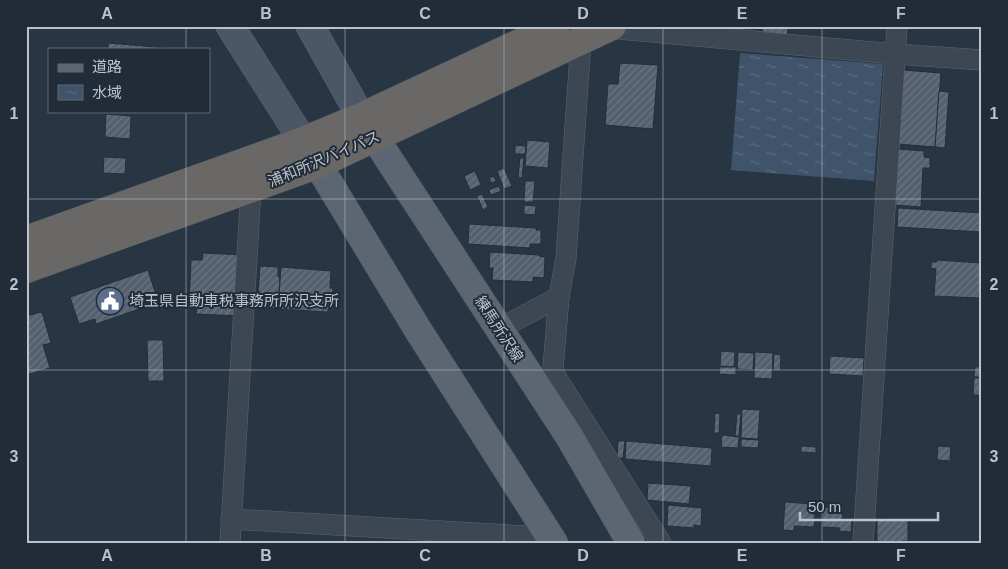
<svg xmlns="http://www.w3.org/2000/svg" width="1008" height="569" viewBox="0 0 1008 569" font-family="Helvetica,'Noto Sans JP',sans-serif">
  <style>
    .water { fill: url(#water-ripples) }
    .building { fill: url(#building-hatch); stroke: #232e3a }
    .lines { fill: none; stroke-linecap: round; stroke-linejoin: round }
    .minor-casing { stroke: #5b6570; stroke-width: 21 }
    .secondary-casing { stroke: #5b6570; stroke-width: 29 }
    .primary-casing { stroke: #46505c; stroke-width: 29 }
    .trunk-casing { stroke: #47525d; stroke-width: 29 }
    .minor { stroke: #3d4753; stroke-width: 20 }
    .secondary { stroke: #4b5666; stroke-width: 28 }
    .primary { stroke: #5b6672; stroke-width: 28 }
    .trunk { stroke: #6a6866; stroke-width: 28 }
    .grid { fill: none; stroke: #bac2cc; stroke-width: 1; stroke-opacity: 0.55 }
    .labels { text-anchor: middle; stroke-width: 4; stroke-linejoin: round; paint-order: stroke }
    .street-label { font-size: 15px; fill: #bac2cc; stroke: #212c38 }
    .poi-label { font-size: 15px; fill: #bac2cc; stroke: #212c38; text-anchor: start }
    .neatline { fill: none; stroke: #bac2cc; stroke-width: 2 }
    .grid-label { font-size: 16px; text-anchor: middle; font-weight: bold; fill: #bac2cc }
  </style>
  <defs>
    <pattern id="water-ripples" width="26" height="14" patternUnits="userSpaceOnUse" patternTransform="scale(1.25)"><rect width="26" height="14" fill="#3f546b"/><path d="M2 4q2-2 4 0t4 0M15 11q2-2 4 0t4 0" fill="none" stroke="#596b7f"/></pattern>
    <pattern id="building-hatch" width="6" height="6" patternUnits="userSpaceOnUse" patternTransform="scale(1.25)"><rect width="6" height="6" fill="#546070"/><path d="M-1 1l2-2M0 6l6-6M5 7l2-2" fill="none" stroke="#6a7583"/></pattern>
  </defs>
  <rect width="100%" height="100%" fill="#283543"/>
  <polygon class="water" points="740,53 883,64 874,181 731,170"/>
  <g class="building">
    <polygon points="760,26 788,26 787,40 767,38"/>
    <polygon points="108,43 167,48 167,49 108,49"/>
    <polygon points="620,63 658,65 653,129 605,125 608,84 618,84"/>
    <polygon points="903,70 941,73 935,147 897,144"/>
    <polygon points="939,91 949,92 945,148 935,147"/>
    <polygon points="106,114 131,116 130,139 105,137"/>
    <polygon points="527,140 550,142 548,168 525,166"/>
    <polygon points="515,145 526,146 525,154 515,154"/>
    <polygon points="898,149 924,151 924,157 930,158 930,168 923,168 921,207 894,205"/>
    <polygon points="104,157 126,158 125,174 103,173"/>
    <polygon points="520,158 524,158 522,178 518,177"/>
    <polygon points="504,168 512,186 504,189 497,171"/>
    <polygon points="475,171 481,185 470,190 464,176"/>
    <polygon points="494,176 496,181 491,183 489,178"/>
    <polygon points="525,181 535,181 533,202 524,202"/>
    <polygon points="499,186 501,191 491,195 489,190"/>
    <polygon points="482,194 488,207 483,210 477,196"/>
    <polygon points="524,205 536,206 535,215 524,214"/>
    <polygon points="898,208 982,213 982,232 897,227"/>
    <polygon points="469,224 536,228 536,230 541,230 541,244 530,244 530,248 468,244"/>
    <polygon points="490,252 539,255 539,256 545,257 544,278 533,277 533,282 492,280 493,268 489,268"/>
    <polygon points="203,253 244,255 241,316 196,314 197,307 189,306 191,260 202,260"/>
    <polygon points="937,260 982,263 979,298 934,296 936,269 931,268 931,262 937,262"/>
    <polygon points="260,266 278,267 278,277 280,277 278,309 257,307"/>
    <polygon points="281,267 331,271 330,288 333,288 332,301 327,312 278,309"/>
    <polygon points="148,270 157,298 141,304 142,308 96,324 95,319 79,324 70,297"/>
    <polygon points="42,312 51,343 43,345 50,368 26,375 26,316"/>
    <polygon points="147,340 163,340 164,381 148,381"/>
    <polygon points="721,351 735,352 734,367 720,366"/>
    <polygon points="738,352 754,353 753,370 737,369"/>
    <polygon points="755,352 773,353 772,379 754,378"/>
    <polygon points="774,354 781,355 780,371 773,370"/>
    <polygon points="830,356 864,358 863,376 829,374"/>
    <polygon points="720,367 736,367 736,375 719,374"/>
    <polygon points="975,367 981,367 981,377 974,377"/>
    <polygon points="974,378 981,378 980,395 973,395"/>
    <polygon points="742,409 760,410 758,439 741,438"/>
    <polygon points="715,413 720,414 719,433 714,433"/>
    <polygon points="737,414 741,414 739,436 735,436"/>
    <polygon points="722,435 739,437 738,448 721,447"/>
    <polygon points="741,439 759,440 758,448 741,447"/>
    <polygon points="618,441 625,441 623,458 617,458"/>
    <polygon points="626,441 712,448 711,466 625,459"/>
    <polygon points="801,446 816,447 816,453 801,452"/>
    <polygon points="938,446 951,447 950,461 937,460"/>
    <polygon points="648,483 691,486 689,504 647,500"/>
    <polygon points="785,502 813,504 812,514 815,514 814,527 794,526 794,531 783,530"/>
    <polygon points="668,505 702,508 701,526 694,525 694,528 667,526"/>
    <polygon points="823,507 843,508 842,519 852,519 851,532 839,531 840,528 822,527"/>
    <polygon points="877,519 908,520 908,541 877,543"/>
  </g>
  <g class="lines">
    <g class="minor-casing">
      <g id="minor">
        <polyline points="608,28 895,54 982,60"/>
        <polyline points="559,297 553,368 556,377 661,543"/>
        <polyline points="499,329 559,297 566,258 581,40"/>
        <polyline points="231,519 525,536 544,528"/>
        <polyline points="230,543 251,189"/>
        <polyline points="863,543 897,26"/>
      </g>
    </g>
    <g class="secondary-casing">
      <g id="secondary">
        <polyline points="230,26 303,141"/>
        <polyline points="310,26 361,117"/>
      </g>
    </g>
    <g class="primary-casing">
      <g id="primary">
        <polyline points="362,118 569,436 631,543"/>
        <polyline points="306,145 418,330 554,543"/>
      </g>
    </g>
    <g class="trunk-casing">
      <g id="trunk">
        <polyline points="26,240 303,141 361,117 556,26"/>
        <polyline points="26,269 319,164 612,26"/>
      </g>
    </g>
    <use href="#minor" class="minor"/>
    <use href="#secondary" class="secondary"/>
    <use href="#primary" class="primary"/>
    <use href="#trunk" class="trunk"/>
  </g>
  <path class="grid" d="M186 26V49M345 26V543M504 26V543M663 26V543M822 26V543M186 111V543M26 199H982M26 370H982"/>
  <defs>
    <g id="civic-disc" transform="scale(1.4375)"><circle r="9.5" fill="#5c6f8a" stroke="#212c38"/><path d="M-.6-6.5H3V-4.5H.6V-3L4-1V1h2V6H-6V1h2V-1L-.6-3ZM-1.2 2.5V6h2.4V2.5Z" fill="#fff"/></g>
  </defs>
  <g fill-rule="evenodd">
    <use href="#civic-disc" x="110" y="301"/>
  </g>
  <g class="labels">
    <g class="street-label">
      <text transform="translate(324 159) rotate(-23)" y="5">浦和所沢バイパス</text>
      <text transform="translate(499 329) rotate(57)" y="5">練馬所沢線</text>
    </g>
    <g class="poi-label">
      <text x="129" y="306">埼玉県自動車税事務所所沢支所</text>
    </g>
  </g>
  <rect width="1008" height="569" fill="none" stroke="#212c38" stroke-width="55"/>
  <rect x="48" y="48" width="162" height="65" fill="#212c38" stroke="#5e6873"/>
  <rect x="58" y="64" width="25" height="8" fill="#5b6672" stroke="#5e6873"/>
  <text x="92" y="72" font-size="15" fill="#bac2cc">道路</text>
  <rect x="58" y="85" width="25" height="15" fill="url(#water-ripples)" stroke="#5e6873"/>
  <text x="92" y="98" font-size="15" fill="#bac2cc">水域</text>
  <path d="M800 512v8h138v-8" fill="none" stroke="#bac2cc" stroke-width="2.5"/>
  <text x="808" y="512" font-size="15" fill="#bac2cc" stroke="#212c38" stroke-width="4" paint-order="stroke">50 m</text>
  <rect x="28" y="28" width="952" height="514" class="neatline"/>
  <g class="grid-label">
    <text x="107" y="19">A</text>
    <text x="266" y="19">B</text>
    <text x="425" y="19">C</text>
    <text x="583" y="19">D</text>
    <text x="742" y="19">E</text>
    <text x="901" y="19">F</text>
    <text x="14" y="119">1</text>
    <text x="994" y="119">1</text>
    <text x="14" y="290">2</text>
    <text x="994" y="290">2</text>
    <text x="14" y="462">3</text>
    <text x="994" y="462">3</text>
    <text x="107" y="561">A</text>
    <text x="266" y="561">B</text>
    <text x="425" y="561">C</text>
    <text x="583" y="561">D</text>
    <text x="742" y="561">E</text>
    <text x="901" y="561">F</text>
  </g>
</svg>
